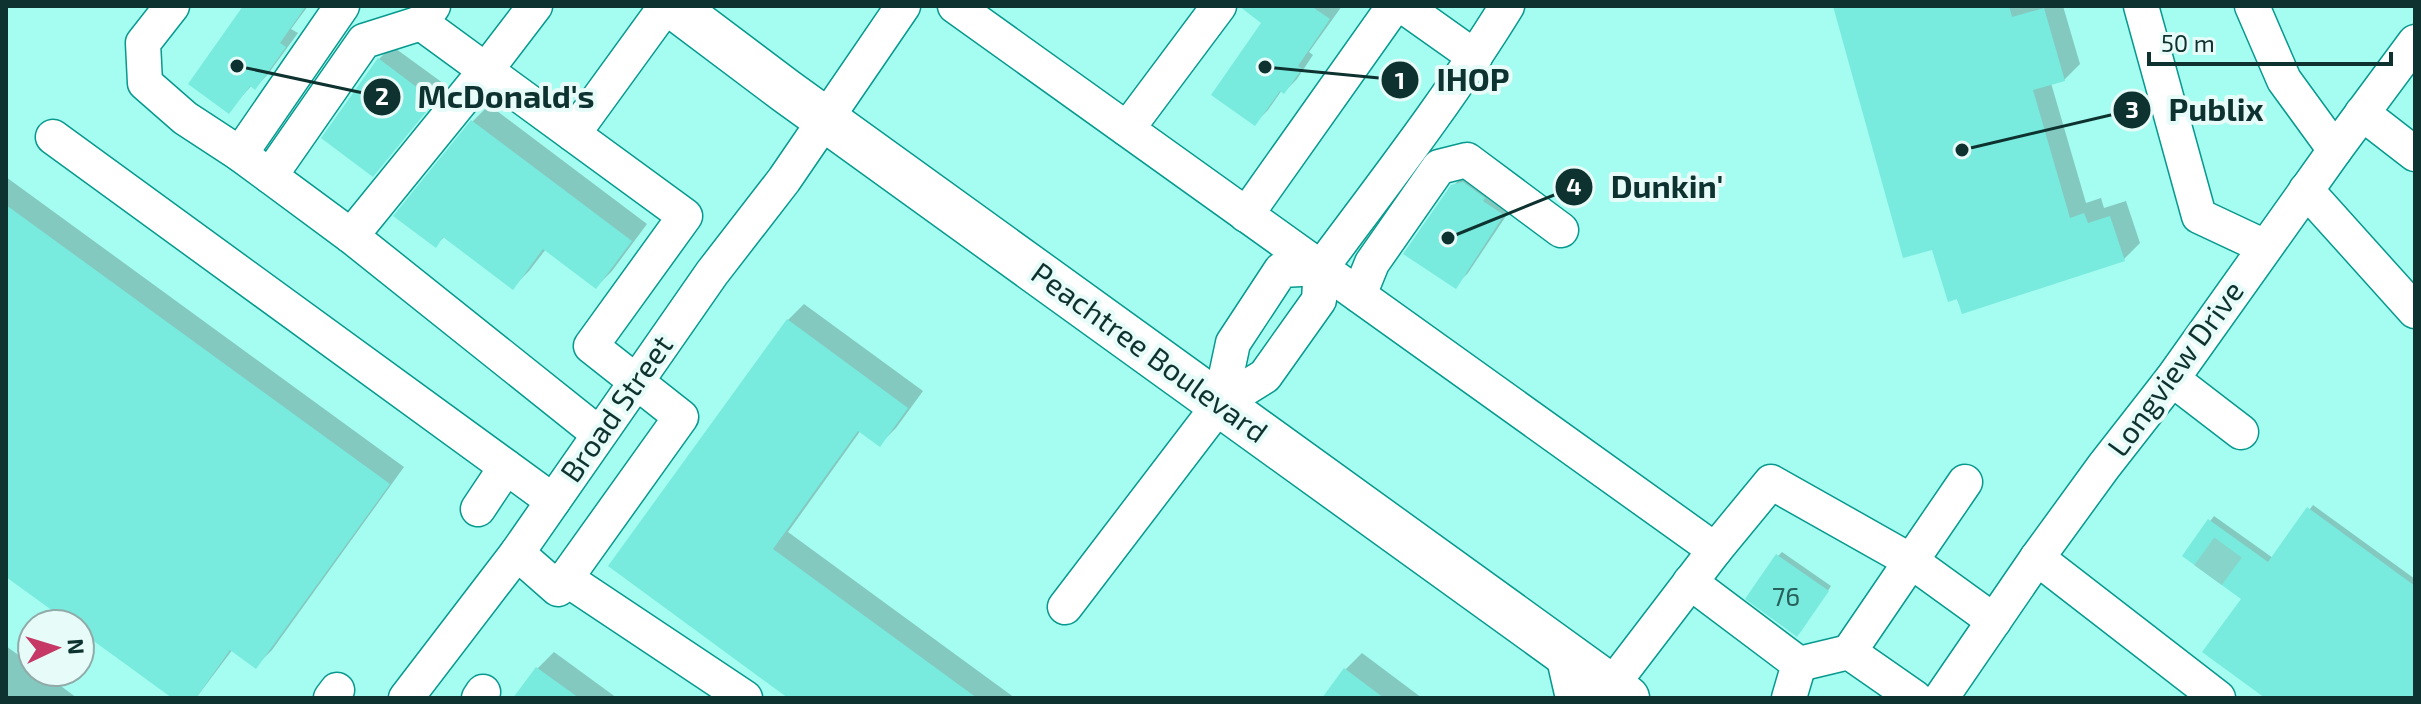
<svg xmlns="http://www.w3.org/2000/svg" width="2421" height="704" viewBox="0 0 2421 704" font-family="'Exo 2',sans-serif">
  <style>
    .shadow { fill: #0003 }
    .building { fill: #78ebde }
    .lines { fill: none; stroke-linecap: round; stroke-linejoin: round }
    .minor-tunnel { stroke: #87d4ca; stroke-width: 34; stroke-dasharray: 34 17; stroke-linecap: butt }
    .minor-casing { stroke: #07998e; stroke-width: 37 }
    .highway-casing { stroke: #07998e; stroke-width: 47 }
    .minor { stroke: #fff; stroke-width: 34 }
    .highway { stroke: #fff; stroke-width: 44 }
    .labels { text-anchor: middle; stroke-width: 8; stroke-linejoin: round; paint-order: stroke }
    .number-label { font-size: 26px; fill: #28605b }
    .street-label { font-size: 30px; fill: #0d322f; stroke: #e7fbf8 }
    .leader { fill: none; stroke: #0d322f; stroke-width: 3 }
    .callout-dot { fill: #0d322f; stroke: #e7fbf8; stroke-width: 3 }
    .mark-label { font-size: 24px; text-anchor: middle; font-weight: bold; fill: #fff }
    .callout-label { font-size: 32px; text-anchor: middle; font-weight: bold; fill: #0d322f; stroke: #e7fbf8; stroke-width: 8; stroke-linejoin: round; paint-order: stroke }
  </style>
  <rect width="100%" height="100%" fill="#a5fcf1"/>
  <g class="shadow">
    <polygon points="246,6 308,6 291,29 298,33 268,74 255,88 252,85 229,111"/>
    <polygon points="1262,6 1342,6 1309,52 1313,55 1297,79 1284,92 1282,90 1268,110 1255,123 1264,23"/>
    <polygon points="1835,6 2063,6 2080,64 2064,80 2051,83 2086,203 2101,198 2104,208 2126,201 2140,243 2124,259 1963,312 1933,247"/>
    <polygon points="392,46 447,86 373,174 379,59"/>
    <polygon points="489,105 647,224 612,271 596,287 546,249 529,271 513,287 445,236 436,245 396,215 473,121"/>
    <polygon points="1467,172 1516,201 1468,273 1455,286 1453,186"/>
    <polygon points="6,177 404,467 272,650 256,666 233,649 196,698 176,698 80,628 80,624 74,624 6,575"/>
    <polygon points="804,304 923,391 896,428 880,444 861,430 788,532 1015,698 791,698 610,566 788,320"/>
    <polygon points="2313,505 2415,579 2415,698 2261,698 2264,695 2244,599 2184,556 2214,516 2273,558"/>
    <polygon points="1782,552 1831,586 1801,631 1778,556"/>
    <polygon points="6,646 32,665 32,672 42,672 77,698 6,698"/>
    <polygon points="554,652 617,698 516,698 538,668"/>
    <polygon points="1362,653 1422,698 1324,698 1346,669"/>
  </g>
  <g class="building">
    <polygon points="243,6 306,6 280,43 286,47 255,90 250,86 229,114 188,84"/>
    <polygon points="1239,6 1311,6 1330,19 1298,66 1302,69 1284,94 1280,91 1255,126 1211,95 1261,23"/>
    <polygon points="1833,6 2009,6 2012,17 2044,8 2065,81 2033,90 2070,218 2084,213 2088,223 2110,216 2125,261 1962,314 1957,299 1948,302 1932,250 1903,258"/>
    <polygon points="378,58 435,101 373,177 321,138"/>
    <polygon points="471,120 632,241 596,289 543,249 513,290 443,237 436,248 393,216"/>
    <polygon points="1463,182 1485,198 1483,201 1504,215 1456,289 1403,254 1451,185"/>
    <polygon points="6,205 390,484 256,669 230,650 196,698 172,698 80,631 80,624 71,624 6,577"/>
    <polygon points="787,319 908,408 880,447 858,431 773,549 977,698 788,698 608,566"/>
    <polygon points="2307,507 2415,586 2415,698 2265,698 2202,652 2241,599 2182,556 2208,519 2268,562"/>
    <polygon points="1776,554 1829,591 1797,637 1745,599"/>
    <polygon points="536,667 579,698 513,698"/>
    <polygon points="1344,668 1384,698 1322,698"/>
  </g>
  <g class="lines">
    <polyline class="minor-tunnel" points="2208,575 2235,538"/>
    <g class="minor-casing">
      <g id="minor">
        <polyline points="172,6 143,43 145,83 185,118 240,154 351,236 599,434"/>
        <polyline points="955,6 1715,550"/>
        <polyline points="1403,6 1475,57"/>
        <polyline points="2141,6 2199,216 2265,247"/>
        <polyline points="2252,6 2284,80 2335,150"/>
        <polyline points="421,23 685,216 591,346 681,417 558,589 517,553"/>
        <polyline points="2362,113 2415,154"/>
        <polyline points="1127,129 1219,6"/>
        <polyline points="573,134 666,6"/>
        <polyline points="53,137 553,501"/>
        <polyline points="240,154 342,6"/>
        <polyline points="270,176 364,41 421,23 433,6"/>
        <polyline points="2306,190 2415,311"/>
        <polyline points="1246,215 1394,6"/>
        <polyline points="351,236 486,70 535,6"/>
        <polyline points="1359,295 1372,263 1439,167 1467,160 1561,230"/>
        <polyline points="2172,379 2241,432"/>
        <polyline points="1220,404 1233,343 1281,270 1321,268"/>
        <polyline points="478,509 506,467"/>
        <polyline points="2037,558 2218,698"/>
        <polyline points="565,578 745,698"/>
        <polyline points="1690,582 1799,664 1789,698"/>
        <path d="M1065 607 1220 404 1265 376 1319 300 1321 268C1385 182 1451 97 1507 6"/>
        <polyline points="1562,650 1573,698"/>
        <polyline points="1849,652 1911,561 1994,621"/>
        <polyline points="1799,664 1849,652 1915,698"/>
        <polyline points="1611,686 1715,550 1771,482 1911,561 1965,482"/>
        <polyline points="331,698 337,690"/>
        <polyline points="406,698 517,553 712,273 784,180 903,6"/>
        <polyline points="479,698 483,692"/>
        <polyline points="1941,698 2037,558 2104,466 2172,379 2335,150 2415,42"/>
      </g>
    </g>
    <g class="highway-casing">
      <polyline id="highway" points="673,6 786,91 1627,698"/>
    </g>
    <use href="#minor" class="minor"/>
    <use href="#highway" class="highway"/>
  </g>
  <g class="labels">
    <g class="number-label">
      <text x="1786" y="606">76</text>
    </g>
    <g class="street-label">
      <text transform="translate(1149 353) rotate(36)" y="10">Peachtree Boulevard</text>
      <text transform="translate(2176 369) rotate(-54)" y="10">Longview Drive</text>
      <text transform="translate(617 409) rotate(-55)" y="10">Broad Street</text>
    </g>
  </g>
  <path class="leader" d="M1265 67L1400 80M237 66L382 97M1962 150L2132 110M1448 238L1574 187"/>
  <g class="callout-dot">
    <circle cx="1265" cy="67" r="8"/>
    <circle cx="237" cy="66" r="8"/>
    <circle cx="1962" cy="150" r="8"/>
    <circle cx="1448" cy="238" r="8"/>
    <circle cx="1400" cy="80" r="20"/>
    <circle cx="382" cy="97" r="20"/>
    <circle cx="2132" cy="110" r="20"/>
    <circle cx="1574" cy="187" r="20"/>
  </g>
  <g class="mark-label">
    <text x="1400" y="89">1</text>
    <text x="382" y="105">2</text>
    <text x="2132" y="118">3</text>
    <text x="1574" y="195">4</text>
  </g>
  <g class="callout-label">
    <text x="1473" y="91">IHOP</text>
    <text x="506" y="108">McDonald's</text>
    <text x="2216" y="121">Publix</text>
    <text x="1667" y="198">Dunkin'</text>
  </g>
  <rect width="2421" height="704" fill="none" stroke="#0d322f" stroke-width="16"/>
  <g transform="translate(56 648) rotate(86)"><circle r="38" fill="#e7fbf8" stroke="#90aba8" stroke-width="2"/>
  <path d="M0-6L14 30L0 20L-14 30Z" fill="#c63865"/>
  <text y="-12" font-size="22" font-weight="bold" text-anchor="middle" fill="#0d322f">N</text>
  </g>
  <path d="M2149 52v12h242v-12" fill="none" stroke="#0d322f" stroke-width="4"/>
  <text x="2161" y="52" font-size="24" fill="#0d322f" stroke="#e7fbf8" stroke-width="6" paint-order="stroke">50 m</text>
</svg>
